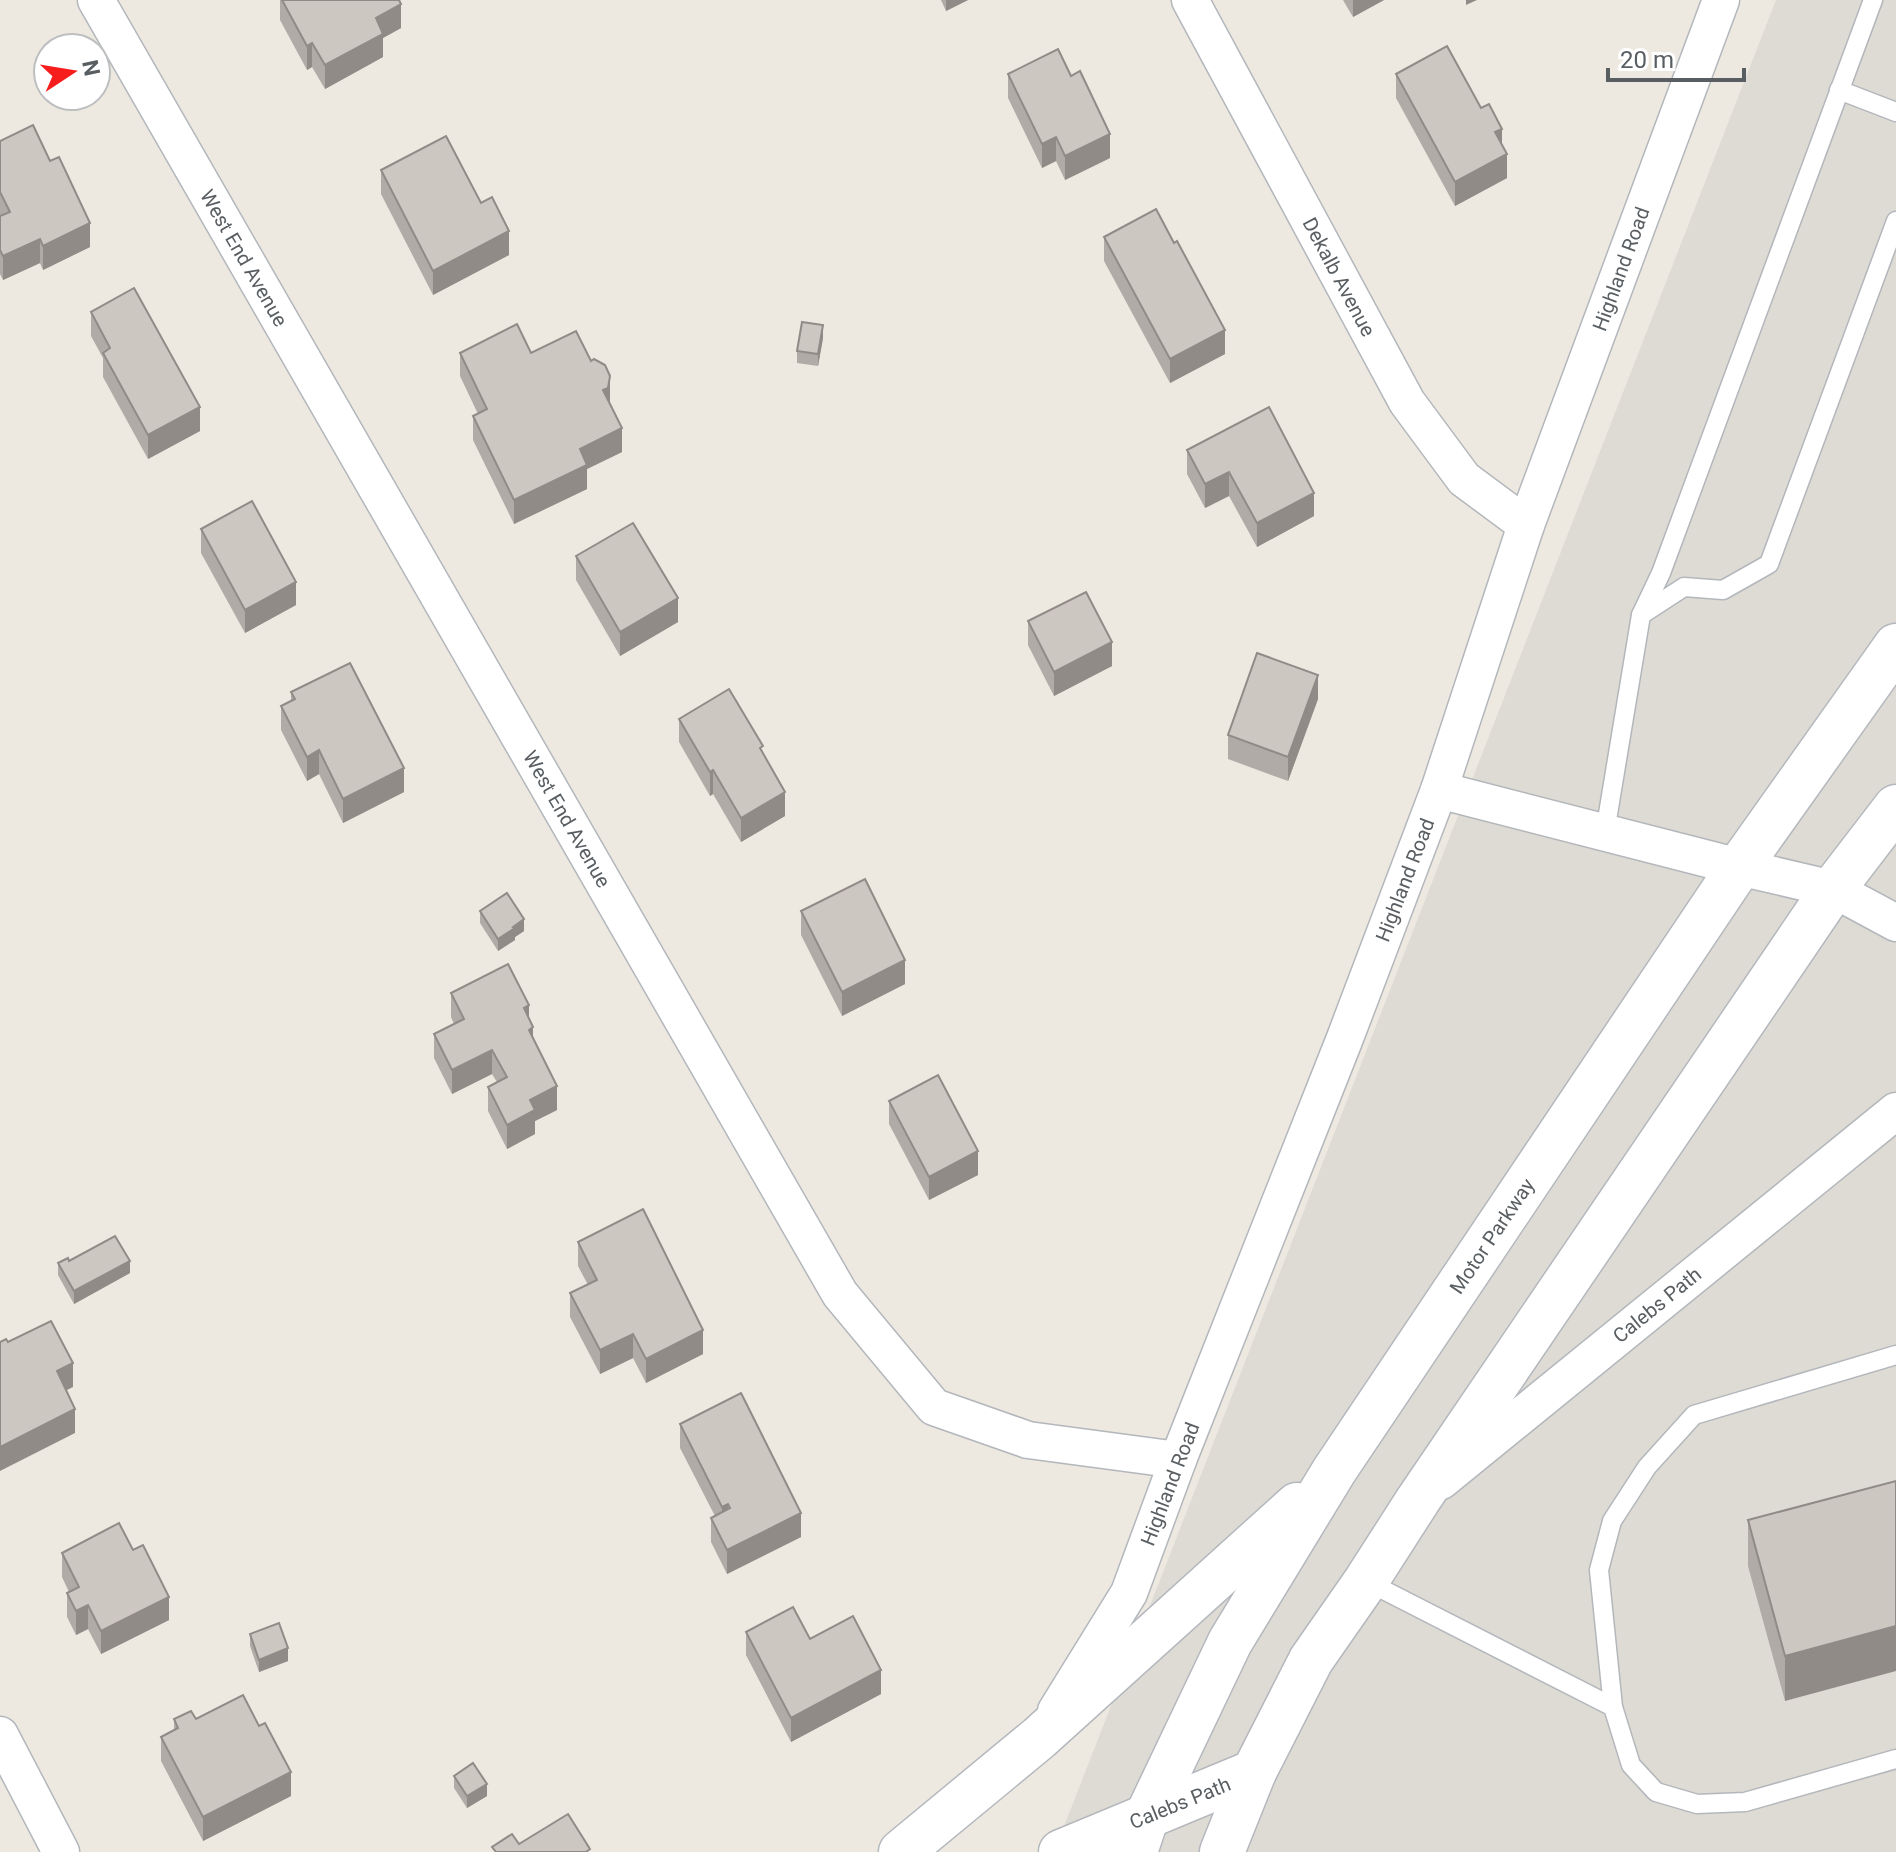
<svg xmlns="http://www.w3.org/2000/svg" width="1896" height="1852" viewBox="0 0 1896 1852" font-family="Roboto,sans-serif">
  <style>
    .industrial { fill: #dddbd4 }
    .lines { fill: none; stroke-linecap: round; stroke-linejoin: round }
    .service-casing { stroke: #b3b7bc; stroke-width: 21 }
    .minor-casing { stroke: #b3b7bc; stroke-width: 39 }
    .tertiary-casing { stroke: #b3b7bc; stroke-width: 47 }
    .secondary-casing { stroke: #b4b8be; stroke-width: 47 }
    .service { stroke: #fff; stroke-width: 18 }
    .minor { stroke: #fff; stroke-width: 36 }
    .tertiary { stroke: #fff; stroke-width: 44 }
    .secondary { stroke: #fff; stroke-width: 44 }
    .wall { fill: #b0aba6 }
    .shaded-wall { fill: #908b87 }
    .building { fill: #cdc7c1; stroke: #908b87; stroke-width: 2 }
    .labels { text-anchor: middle; stroke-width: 7; stroke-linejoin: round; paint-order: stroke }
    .street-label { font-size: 20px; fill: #595e62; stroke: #fff }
  </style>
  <rect width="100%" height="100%" fill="#ede9e0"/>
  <polygon class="industrial" points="1776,0 1896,0 1896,1852 1054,1852"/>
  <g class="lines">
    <g class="service-casing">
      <g id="service">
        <polyline points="1839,90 1896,112"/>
        <polyline points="1641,615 1684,587 1723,590 1769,564 1896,221"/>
        <polyline points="1605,832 1641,615 1661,573 1873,0"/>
        <polyline points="1896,1355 1694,1415 1647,1467 1612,1521 1599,1570 1613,1707 1631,1765 1656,1792 1697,1804 1745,1802 1896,1759"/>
        <polyline points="1366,1581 1613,1707"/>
      </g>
    </g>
    <g class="minor-casing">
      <g id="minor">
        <polyline points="96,0 840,1294 934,1407 1028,1440 1178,1460"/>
        <polyline points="1190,0 1407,402 1464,479 1526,525"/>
        <polyline points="1439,790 1739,867 1833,889 1896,923"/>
        <polyline points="1441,1481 1896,1111"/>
        <polyline points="1056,1711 1129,1593 1178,1460 1345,1038 1439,790 1526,525 1721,0"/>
        <polyline points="0,1735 61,1852"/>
      </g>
    </g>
    <g class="tertiary-casing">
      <polyline id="tertiary" points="1061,1852 1254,1772"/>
    </g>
    <g class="secondary-casing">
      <g id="secondary">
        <polyline points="901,1852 1039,1738 1297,1505"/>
        <polyline points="1135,1852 1147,1816 1230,1642 1334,1471 1739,867 1896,646"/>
        <polyline points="1222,1852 1254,1772 1311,1660 1366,1581 1418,1500 1833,889 1896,807"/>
      </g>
    </g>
    <use href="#service" class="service"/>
    <use href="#minor" class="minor"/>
    <use href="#tertiary" class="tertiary"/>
    <use href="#secondary" class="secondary"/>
  </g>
  <g class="wall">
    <polygon points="280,0 399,0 401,28 383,38 383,57 325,89 312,67 307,70 280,20"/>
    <polygon points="941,0 968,0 946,11"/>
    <polygon points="1343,0 1384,0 1353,17"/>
    <polygon points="1008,74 1110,158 1065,180 1056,161 1042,168 1008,98"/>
    <polygon points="1396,74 1481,108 1502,145 1507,178 1455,206 1396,98"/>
    <polygon points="0,141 90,247 43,270 40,263 3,280 0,274"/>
    <polygon points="381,170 509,255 433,295 381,194"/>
    <polygon points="1104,237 1174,243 1225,354 1170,383 1104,261"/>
    <polygon points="91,312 200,431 148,459 103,377 103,358 91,336"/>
    <polygon points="823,338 818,366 797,363 797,351"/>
    <polygon points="460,353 531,353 610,400 609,403 622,452 587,469 587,489 514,524 473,440 473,416 478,414 460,376"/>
    <polygon points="1187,450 1314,516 1257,547 1229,496 1205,508 1187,474"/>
    <polygon points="201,529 296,605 245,633 201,553"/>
    <polygon points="576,556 678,622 620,656 576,580"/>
    <polygon points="1028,621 1112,666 1054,696 1028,645"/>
    <polygon points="291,692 404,792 343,823 319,774 307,781 281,730 281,706 291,700"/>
    <polygon points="1318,699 1288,781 1228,759 1228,735"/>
    <polygon points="679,719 763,753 785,816 741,842 713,794 710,796 679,742"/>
    <polygon points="480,911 524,931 515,937 515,940 498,951 480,923"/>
    <polygon points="801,911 905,984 842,1016 801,935"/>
    <polygon points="451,993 529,1018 533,1040 557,1110 535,1121 535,1134 507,1149 488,1111 488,1087 497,1082 492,1074 452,1094 434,1058 434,1034 454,1024 451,1017"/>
    <polygon points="889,1101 978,1175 929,1200 889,1124"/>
    <polygon points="578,1242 703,1354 646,1383 633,1358 600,1374 570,1317 570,1293 588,1285 578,1266"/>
    <polygon points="69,1261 130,1273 74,1304 58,1275 58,1263"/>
    <polygon points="680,1424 801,1537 727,1574 711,1542 711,1518 715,1516 680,1448"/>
    <polygon points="1896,1481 1785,1701 1748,1566 1748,1520"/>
    <polygon points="62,1553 169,1620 101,1654 88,1629 76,1635 67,1617 67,1593 69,1592 62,1577"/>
    <polygon points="746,1632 810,1639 881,1694 791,1742 746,1655"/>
    <polygon points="250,1634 288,1661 259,1672 250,1646"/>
    <polygon points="174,1719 196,1719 259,1726 291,1796 203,1841 161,1761 161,1737 174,1730"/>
    <polygon points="454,1776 487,1796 467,1808 454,1788"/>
  </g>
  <g class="shaded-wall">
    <polygon points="946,0 968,0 946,11"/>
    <polygon points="1353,0 1384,0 1353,17"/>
    <polygon points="1466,0 1477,0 1466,5"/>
    <polygon points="401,4 401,28 383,38 383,57 325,89 325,65 376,18"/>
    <polygon points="312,43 312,67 307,70 307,46"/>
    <polygon points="1502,129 1502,152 1495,132"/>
    <polygon points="1110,134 1110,158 1065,180 1065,156"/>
    <polygon points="1056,137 1056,161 1042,168 1042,144"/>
    <polygon points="1507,154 1507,178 1455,206 1455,182"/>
    <polygon points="90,223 90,247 43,270 43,246"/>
    <polygon points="509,231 509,255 433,295 433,271"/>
    <polygon points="40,239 40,263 3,280 3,256"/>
    <polygon points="823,325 823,338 818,366 818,354"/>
    <polygon points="1225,330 1225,354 1170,383 1170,359"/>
    <polygon points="610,376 610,400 608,412 603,390"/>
    <polygon points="200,407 200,431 148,459 148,435"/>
    <polygon points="622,428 622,452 587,469 587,489 514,524 514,500 580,449"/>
    <polygon points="1229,472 1229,496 1205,508 1205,484"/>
    <polygon points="1314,493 1314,516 1257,547 1257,523"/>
    <polygon points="296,582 296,605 245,633 245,610"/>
    <polygon points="678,598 678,622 620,656 620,632"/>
    <polygon points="1112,642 1112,666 1054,696 1054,672"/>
    <polygon points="1318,675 1318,699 1288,781 1288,757"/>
    <polygon points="319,750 319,774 307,781 307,757"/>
    <polygon points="404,768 404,792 343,823 343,799"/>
    <polygon points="713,770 713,794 710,796 710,772"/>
    <polygon points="785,792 785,816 741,842 741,818"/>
    <polygon points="524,919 524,931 515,937 515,940 498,951 498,939"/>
    <polygon points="905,960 905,984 842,1016 842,992"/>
    <polygon points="529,1005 529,1029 524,1008"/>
    <polygon points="533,1027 533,1051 529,1030"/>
    <polygon points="492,1050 492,1074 452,1094 452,1070"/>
    <polygon points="557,1086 557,1110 535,1121 535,1134 507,1149 507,1125 530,1100"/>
    <polygon points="978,1151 978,1175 929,1200 929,1177"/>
    <polygon points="130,1261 130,1273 74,1304 74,1291"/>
    <polygon points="703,1330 703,1354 646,1383 646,1359"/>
    <polygon points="633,1334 633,1358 600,1374 600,1350"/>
    <polygon points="73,1363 73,1387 57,1395 57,1371"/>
    <polygon points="75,1409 75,1433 0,1471 0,1447"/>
    <polygon points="728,1504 728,1528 722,1531 722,1507"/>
    <polygon points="801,1513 801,1537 727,1574 727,1550"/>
    <polygon points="169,1597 169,1620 101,1654 101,1631"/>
    <polygon points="88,1605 88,1629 76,1635 76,1611"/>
    <polygon points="1896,1626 1896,1671 1785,1701 1785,1656"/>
    <polygon points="288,1648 288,1661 259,1672 259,1660"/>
    <polygon points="881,1670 881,1694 791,1742 791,1718"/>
    <polygon points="291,1772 291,1796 203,1841 203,1817"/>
    <polygon points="487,1784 487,1796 467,1808 467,1796"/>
  </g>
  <g class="building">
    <polygon points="282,0 399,0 401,4 376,18 383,34 325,65 312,43 307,46"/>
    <polygon points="1447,46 1481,108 1489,104 1502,129 1495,132 1507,154 1455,182 1396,74"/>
    <polygon points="1058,49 1071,76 1080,71 1110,134 1065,156 1056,137 1042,144 1008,74"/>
    <polygon points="33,125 50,161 59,157 90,223 43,246 40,239 3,256 0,250 0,216 10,212 0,192 0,141"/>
    <polygon points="446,136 481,203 492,197 509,231 433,271 381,170"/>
    <polygon points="1156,209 1174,243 1177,241 1225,330 1170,359 1104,237"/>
    <polygon points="134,288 200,407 148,435 103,353 110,348 91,312"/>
    <polygon points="802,322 823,325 818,354 797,351"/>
    <polygon points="517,324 531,353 576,331 591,361 594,359 605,365 610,376 608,388 603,390 622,428 580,449 587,465 514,500 473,416 487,409 460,353"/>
    <polygon points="1269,407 1314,493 1257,523 1229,472 1205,484 1187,450"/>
    <polygon points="252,501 296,582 245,610 201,529"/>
    <polygon points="633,523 678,598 620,632 576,556"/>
    <polygon points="1086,592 1112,642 1054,672 1028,621"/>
    <polygon points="1257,653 1318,675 1288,757 1228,735"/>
    <polygon points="350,663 404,768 343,799 319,750 307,757 281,706 295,699 291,692"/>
    <polygon points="729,689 763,746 760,748 785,792 741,818 713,770 710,772 679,719"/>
    <polygon points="865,879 905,960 842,992 801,911"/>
    <polygon points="507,893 524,919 513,927 515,928 498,939 480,911"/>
    <polygon points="508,964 529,1005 524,1008 533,1027 529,1030 557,1086 530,1100 535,1110 507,1125 488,1087 507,1077 492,1050 452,1070 434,1034 464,1019 451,993"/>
    <polygon points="938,1075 978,1151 929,1177 889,1101"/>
    <polygon points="643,1209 703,1330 646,1359 633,1334 600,1350 570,1293 597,1280 578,1242"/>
    <polygon points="115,1236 130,1261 74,1291 58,1263 68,1258 69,1261"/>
    <polygon points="51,1321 73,1363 57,1371 75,1409 0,1447 0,1342 6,1339 8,1342"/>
    <polygon points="741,1393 801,1513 727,1550 711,1518 730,1508 728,1504 722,1507 680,1424"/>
    <polygon points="1896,1481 1896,1626 1785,1656 1748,1520"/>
    <polygon points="119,1523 133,1550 143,1545 169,1597 101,1631 88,1605 76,1611 67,1593 79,1587 62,1553"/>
    <polygon points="793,1607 810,1639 853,1616 881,1670 791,1718 746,1632"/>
    <polygon points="279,1623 288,1648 259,1660 250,1634"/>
    <polygon points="243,1695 259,1726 265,1723 291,1772 203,1817 161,1737 178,1728 174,1719 191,1711 196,1719"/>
    <polygon points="473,1763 487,1784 467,1796 454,1776"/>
    <polygon points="568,1814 590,1849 586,1852 496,1852 492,1847 512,1834 519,1844"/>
  </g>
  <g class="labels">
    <g class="street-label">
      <text transform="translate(244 258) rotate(60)" y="7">West End Avenue</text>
      <text transform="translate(1621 269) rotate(-70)" y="7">Highland Road</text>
      <text transform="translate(1339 277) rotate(62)" y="7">Dekalb Avenue</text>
      <text transform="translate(567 819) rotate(60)" y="7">West End Avenue</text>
      <text transform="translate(1405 880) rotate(-69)" y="7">Highland Road</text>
      <text transform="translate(1492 1236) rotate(-56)" y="7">Motor Parkway</text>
      <text transform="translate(1657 1305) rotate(-39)" y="7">Calebs Path</text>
      <text transform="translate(1170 1484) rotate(-69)" y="7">Highland Road</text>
      <text transform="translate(1180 1803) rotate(-22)" y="7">Calebs Path</text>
    </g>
  </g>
  <g transform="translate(72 72) rotate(78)"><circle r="38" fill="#ffffff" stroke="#bdbfc0" stroke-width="2"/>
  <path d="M0-6L14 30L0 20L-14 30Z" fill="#f61d1c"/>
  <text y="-12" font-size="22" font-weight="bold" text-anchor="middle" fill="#595e62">N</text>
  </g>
  <path d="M1608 68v12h136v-12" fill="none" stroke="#595e62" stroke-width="4"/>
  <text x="1620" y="68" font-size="24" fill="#595e62" stroke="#ffffff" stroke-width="6" paint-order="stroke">20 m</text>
</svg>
